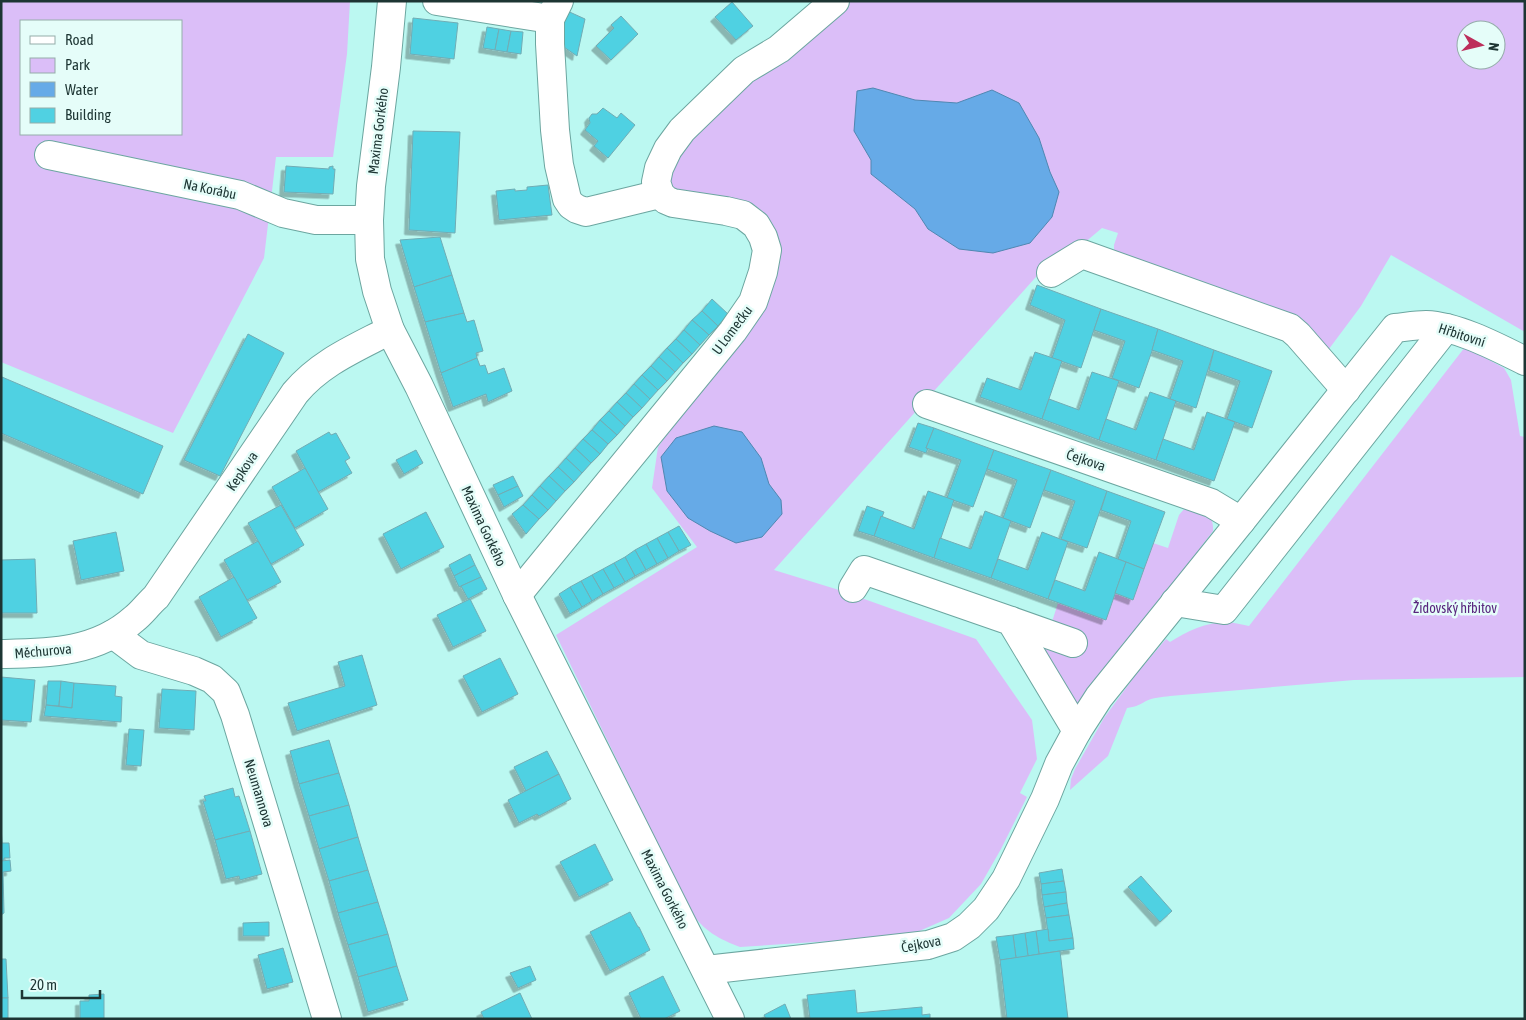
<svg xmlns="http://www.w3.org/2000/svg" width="1526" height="1020" viewBox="0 0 1526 1020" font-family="'Asap Condensed',sans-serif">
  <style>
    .green { fill: #dbbef8; fill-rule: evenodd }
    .water { fill: #66aae7; stroke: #5087b1 }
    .building { fill: #50d1e2; stroke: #71acb4; filter: url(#shadow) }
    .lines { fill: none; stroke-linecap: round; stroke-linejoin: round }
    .minor-casing { stroke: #6ca6a0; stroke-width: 30 }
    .minor { stroke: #fff; stroke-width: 28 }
    .labels { text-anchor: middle; stroke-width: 5; stroke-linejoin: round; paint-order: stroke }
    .street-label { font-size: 14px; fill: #1d3533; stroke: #e5fdf9 }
    .park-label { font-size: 14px; fill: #59267e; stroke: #e5fdf9 }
  </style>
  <defs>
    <filter id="shadow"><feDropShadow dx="-4.5" dy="4.5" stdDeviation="0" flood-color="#0004"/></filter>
  </defs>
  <rect width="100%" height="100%" fill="#bbf8f1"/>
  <g class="green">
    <path d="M1 1H350L347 54 333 157H276L264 258 173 433 1 362ZM21 21H181V134H21Z"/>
    <path d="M848 1H1525V332L1391 255 1361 306 1326 353 1114 254V245L1118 233 1102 228 1083 244 1044 268 774 570 839 590 976 639 1032 720 1037 759 1020 793 1027 797 1001 849 981 884 949 918 908 936 740 947C719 939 704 931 691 912L556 635 697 547 652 488 658 447 686 407 743 334 767 220 675 195 666 183 667 168 707 114ZM1466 30H1496V60H1466Z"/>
    <path d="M1465 347 1504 368 1511 380 1520 436 1525 437V677L1354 680 1170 696C1162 697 1152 698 1146 701 1139 705 1135 707 1127 708L1108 756 1070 790 1071 779 1075 769 1104 718 1137 673 1166 639 1170 642C1187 631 1209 621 1229 622 1236 623 1243 625 1249 626Z"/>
    <path d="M1190 502C1204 512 1214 513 1213 531L1085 701 1079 704H1073L1036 644 1051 625 1058 603 1105 620 1114 593 1132 600 1153 543 1168 548 1179 515Z"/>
  </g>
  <g class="water">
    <polygon points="873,88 915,100 957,103 992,90 1019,103 1039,138 1050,172 1059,192 1052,217 1030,243 993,253 959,249 928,229 915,209 871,174 871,160 854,131 857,91"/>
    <polygon points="714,426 742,432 761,458 769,484 781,500 782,514 762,537 736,543 710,531 688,518 667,491 661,457 676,438"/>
  </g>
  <g class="building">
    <polygon points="732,2 753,26 736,40 715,17"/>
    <polygon points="563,9 585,19 577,56 558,43"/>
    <polygon points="621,16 638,34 611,60 596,46 614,28 611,25"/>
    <polygon points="413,18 458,23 454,59 410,54"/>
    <polygon points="487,27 499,29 495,50 483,48"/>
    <polygon points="499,29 511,31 507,52 495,50"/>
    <polygon points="511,31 523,32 521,54 507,52"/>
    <polygon points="603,108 617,118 621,113 635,125 608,158 594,146 598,141 585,130 590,123 589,118 592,114 597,114"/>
    <polygon points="413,131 460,132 455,233 409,230"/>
    <polygon points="286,166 329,169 329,167 333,166 333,169 335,169 333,194 284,192"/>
    <polygon points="548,185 552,215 499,220 496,191 515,189 515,191 527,190 527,187"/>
    <polygon points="440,237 452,275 414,287 400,240"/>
    <polygon points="452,275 464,313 425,322 414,287"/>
    <polygon points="1037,285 1101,309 1081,368 1052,358 1065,320 1030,305"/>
    <polygon points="712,299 728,314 718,326 702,311"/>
    <polygon points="1101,309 1158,329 1152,351 1139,388 1112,378 1125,341 1094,330"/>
    <polygon points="702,311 718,326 709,335 692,320"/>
    <polygon points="464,313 467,322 474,320 483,351 476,353 477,358 441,373 425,322"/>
    <polygon points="692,320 709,335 700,345 684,330"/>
    <polygon points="1158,329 1214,350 1196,408 1170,399 1183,361 1152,350"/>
    <polygon points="684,330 700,345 692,354 676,339"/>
    <polygon points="248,334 284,353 220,476 184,460"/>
    <polygon points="676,339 692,354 683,363 667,348"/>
    <polygon points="667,348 683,363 675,372 659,357"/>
    <polygon points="1214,350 1272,371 1252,428 1227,419 1240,381 1209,370"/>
    <polygon points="1035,352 1062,361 1042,419 980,397 987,378 1021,390"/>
    <polygon points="659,357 675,372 667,381 651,366"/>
    <polygon points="477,358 480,366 485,365 488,374 504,368 512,391 488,402 486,394 453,407 441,373"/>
    <polygon points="651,366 667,381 658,390 642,375"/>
    <polygon points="1092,372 1119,381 1099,440 1042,419 1049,399 1079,410"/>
    <polygon points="642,375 658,390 650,399 634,384"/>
    <polygon points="2,377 163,446 143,494 1,433"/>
    <polygon points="634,384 650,399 642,408 626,393"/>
    <polygon points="1150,392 1176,401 1156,460 1099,440 1106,419 1136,430"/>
    <polygon points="626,393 642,408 633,417 617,402"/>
    <polygon points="617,402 633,417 625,426 609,411"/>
    <polygon points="609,411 625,426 617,435 600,420"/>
    <polygon points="1207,412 1235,422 1214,481 1156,460 1163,439 1194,450"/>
    <polygon points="600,420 617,435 608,444 592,430"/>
    <polygon points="918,423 934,428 926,448 928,448 926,453 909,447"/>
    <polygon points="934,428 994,450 973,507 947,498 961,460 926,448"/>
    <polygon points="592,430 608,444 600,454 583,439"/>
    <polygon points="329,432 331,435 336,433 350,458 345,461 352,473 318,492 296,451"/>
    <polygon points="583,439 600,454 591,463 575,448"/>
    <polygon points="575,448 591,463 582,473 566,458"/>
    <polygon points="416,450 423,463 404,474 396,460"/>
    <polygon points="994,450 1051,470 1030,528 1003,518 1017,480 987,469"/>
    <polygon points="566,458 582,473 574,482 558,467"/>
    <polygon points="558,467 574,482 565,491 549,476"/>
    <polygon points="305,468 328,509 295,528 272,487"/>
    <polygon points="1051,470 1107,491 1087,548 1061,539 1075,501 1044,490"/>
    <polygon points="513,476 518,486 498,495 493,485"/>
    <polygon points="549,476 565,491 556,501 540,486"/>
    <polygon points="518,486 523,496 504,507 498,495"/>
    <polygon points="540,486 556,501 548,510 532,495"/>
    <polygon points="928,491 954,500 934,558 874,536 881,516 914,529"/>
    <polygon points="1107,491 1165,512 1144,569 1118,559 1131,521 1101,510"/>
    <polygon points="532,495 548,510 539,519 523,505"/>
    <polygon points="281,505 304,545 271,564 248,523"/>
    <polygon points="523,505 539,519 526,534 512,514"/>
    <polygon points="867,506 884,512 882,517 881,516 874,536 858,531"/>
    <polygon points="985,511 1011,521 991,578 934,558 940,538 971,549"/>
    <polygon points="426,512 444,547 401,569 383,534"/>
    <polygon points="679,526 691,545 679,551 668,532"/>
    <polygon points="116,532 124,571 81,580 73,541"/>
    <polygon points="668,532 679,551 668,558 657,538"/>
    <polygon points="1042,532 1068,542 1048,599 991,578 998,559 1028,570"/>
    <polygon points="657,538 668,558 657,564 646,544"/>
    <polygon points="258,541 281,582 247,600 224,560"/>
    <polygon points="646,544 657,564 646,570 635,550"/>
    <polygon points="635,550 646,570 635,576 625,557"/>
    <polygon points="1099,552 1126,562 1106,620 1048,599 1055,580 1085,591"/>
    <polygon points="470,554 475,565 454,576 449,565"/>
    <polygon points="625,557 635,576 625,582 614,563"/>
    <polygon points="35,559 37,613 1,613 1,560"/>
    <polygon points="1126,562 1144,569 1133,600 1115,593"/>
    <polygon points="614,563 625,582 614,588 603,569"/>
    <polygon points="475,565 481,577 459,587 454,576"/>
    <polygon points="603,569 614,588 603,594 592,575"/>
    <polygon points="592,575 603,594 592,601 581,581"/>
    <polygon points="234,577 257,618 221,637 199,597"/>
    <polygon points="481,577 487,589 468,599 461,586"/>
    <polygon points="581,581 592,601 582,607 570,587"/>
    <polygon points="570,587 582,607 570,614 559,594"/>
    <polygon points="470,599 486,631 453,647 437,615"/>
    <polygon points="362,655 377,705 297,731 288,703 345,686 338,662"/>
    <polygon points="500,658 518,694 482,712 463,676"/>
    <polygon points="1,677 35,680 31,722 1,720"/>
    <polygon points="48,681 61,681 59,706 46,705"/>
    <polygon points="61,681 74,683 72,708 59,706"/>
    <polygon points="74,683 116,686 115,696 122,697 121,722 44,716 46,705 72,708"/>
    <polygon points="162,689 196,691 194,730 159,728"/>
    <polygon points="129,729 144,730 141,766 126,765"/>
    <polygon points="329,740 339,773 299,784 290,751"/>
    <polygon points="547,751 559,774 526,791 514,767"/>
    <polygon points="339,773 349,805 309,816 299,784"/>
    <polygon points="559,774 571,799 539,816 537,814 519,823 508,800"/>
    <polygon points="233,788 235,797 239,796 250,831 215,840 203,801 206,801 204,796"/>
    <polygon points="349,805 358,837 319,849 309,816"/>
    <polygon points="1,825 2,843 9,843 10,858 4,858 4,860 1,861"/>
    <polygon points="250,831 262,874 240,880 239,876 226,879 215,840"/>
    <polygon points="358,837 368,870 329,881 319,849"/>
    <polygon points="595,844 613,880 579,897 560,862"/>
    <polygon points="10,860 11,871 3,872 4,913 1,915 1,861"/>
    <polygon points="1062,869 1064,881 1041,884 1039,873"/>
    <polygon points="368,870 378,902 338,913 329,881"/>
    <polygon points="1141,876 1172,911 1160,922 1128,887"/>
    <polygon points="1064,881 1066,892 1042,895 1041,884"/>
    <polygon points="1066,892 1067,903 1044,907 1042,895"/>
    <polygon points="378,902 388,934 348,945 338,913"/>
    <polygon points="1067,903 1069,915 1046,918 1044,907"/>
    <polygon points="630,912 638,927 639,927 650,950 610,971 590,932"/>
    <polygon points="1069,915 1073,938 1049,941 1046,918"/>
    <polygon points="269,922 269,936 243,936 243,923"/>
    <polygon points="1048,929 1049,941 1073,938 1074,949 1039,954 1036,931"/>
    <polygon points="1036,931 1039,954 1028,956 1025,933"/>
    <polygon points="1025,933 1028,956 1016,958 1013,935"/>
    <polygon points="388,934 397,966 358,977 348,945"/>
    <polygon points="1013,935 1016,958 1000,960 996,937"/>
    <polygon points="283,948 293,982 267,989 258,955"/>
    <polygon points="1060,951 1068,1019 1007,1019 1000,960"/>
    <polygon points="1,959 6,959 8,998 1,998"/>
    <polygon points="397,966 408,1000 368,1012 358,977"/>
    <polygon points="530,966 536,980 518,988 510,973"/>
    <polygon points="663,976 680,1011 664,1019 641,1019 629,993"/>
    <polygon points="855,990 857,1013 922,1007 922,1015 930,1014 930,1019 810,1019 807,995"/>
    <polygon points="520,993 532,1019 484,1019 481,1012"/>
    <polygon points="104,994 104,1019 80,1019 80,1001 89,1001 89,995"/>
    <rect x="1" y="998" width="7" height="21"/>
    <polygon points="785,1004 791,1019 766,1019 764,1015"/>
  </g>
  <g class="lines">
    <g class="minor-casing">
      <g id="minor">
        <polyline points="392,1 386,67 371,186 369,220 370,259 377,291 390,330 419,386 517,595 730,1019"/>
        <polyline points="437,1 550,19"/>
        <polyline points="559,1 550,19 550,44 555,130 559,165 567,199 571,205 577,209 586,212 660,194"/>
        <polyline points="49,155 240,195 283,213 316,220 369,220"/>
        <polyline points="1051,273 1082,254 1290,328 1298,335 1346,390"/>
        <polyline points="927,404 1211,503 1241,521"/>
        <polyline points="853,588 864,570 1011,621 1077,731"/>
        <polyline points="517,595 733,331 753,302 763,272 767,250 763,237 756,225 743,215 726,211 673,203 666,200 660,194 656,182 659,168 668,149 682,130 744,70 779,49 835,1"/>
        <polyline points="1175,602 1224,610 1446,328"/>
        <polyline points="1011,621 1073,643"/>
        <polyline points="113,634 141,655 194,671 212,679 226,692 235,715 327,1019"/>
        <path d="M1 654C49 653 96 653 134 619 142 613 148 604 156 597L295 393C321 362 356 348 390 330"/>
        <path d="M706 970 928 945 953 937 969 926 986 909 1006 879 1045 799 1059 764 1077 731 1099 697 1241 521 1395 328C1405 327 1416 325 1426 325 1457 326 1497 347 1525 361"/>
      </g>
    </g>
    <use href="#minor" class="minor"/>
  </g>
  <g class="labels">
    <g class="street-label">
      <text transform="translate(378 131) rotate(-83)" y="5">Maxima Gorkého</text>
      <text transform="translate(210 189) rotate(12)" y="5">Na Korábu</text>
      <text transform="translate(732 330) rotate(-53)" y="5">U Lomečku</text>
      <text transform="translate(1462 335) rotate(18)" y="5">Hřbitovní</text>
      <text transform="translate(1086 460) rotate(19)" y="5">Čejkova</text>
      <text transform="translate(242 471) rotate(-56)" y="5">Kepkova</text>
      <text transform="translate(484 526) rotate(65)" y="5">Maxima Gorkého</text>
      <text transform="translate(43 651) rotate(-5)" y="5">Měchurova</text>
      <text transform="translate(259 793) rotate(73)" y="5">Neumannova</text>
      <text transform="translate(665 889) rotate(63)" y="5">Maxima Gorkého</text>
      <text transform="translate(921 944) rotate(-11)" y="5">Čejkova</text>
    </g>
    <g class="park-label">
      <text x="1455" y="613">Židovský hřbitov</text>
    </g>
  </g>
  <rect width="1526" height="1020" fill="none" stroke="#1d3533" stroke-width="5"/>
  <rect x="20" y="20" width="162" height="115" fill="#e5fdf9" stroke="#95adaa"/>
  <rect x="30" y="36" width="25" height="8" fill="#ffffff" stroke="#95adaa"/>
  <text x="65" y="45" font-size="15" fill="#1d3533">Road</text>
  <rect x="30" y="58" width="25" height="15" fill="#dbbef8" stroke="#95adaa"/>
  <text x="65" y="70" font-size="15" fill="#1d3533">Park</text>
  <rect x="30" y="82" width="25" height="15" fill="#66aae7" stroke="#95adaa"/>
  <text x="65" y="95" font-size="15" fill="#1d3533">Water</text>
  <rect x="30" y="108" width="25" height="15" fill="#50d1e2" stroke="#95adaa"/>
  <text x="65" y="120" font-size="15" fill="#1d3533">Building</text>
  <g transform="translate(1481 45) rotate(98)"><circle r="24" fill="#e5fdf9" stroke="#95adaa"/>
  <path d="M0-4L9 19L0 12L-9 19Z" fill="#bd2e5b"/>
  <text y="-8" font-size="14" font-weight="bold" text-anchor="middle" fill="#1d3533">N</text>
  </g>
  <path d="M22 990v8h78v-8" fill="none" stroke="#1d3533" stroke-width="2.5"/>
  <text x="30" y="990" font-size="15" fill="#1d3533" stroke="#e5fdf9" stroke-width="4" paint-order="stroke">20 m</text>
</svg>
